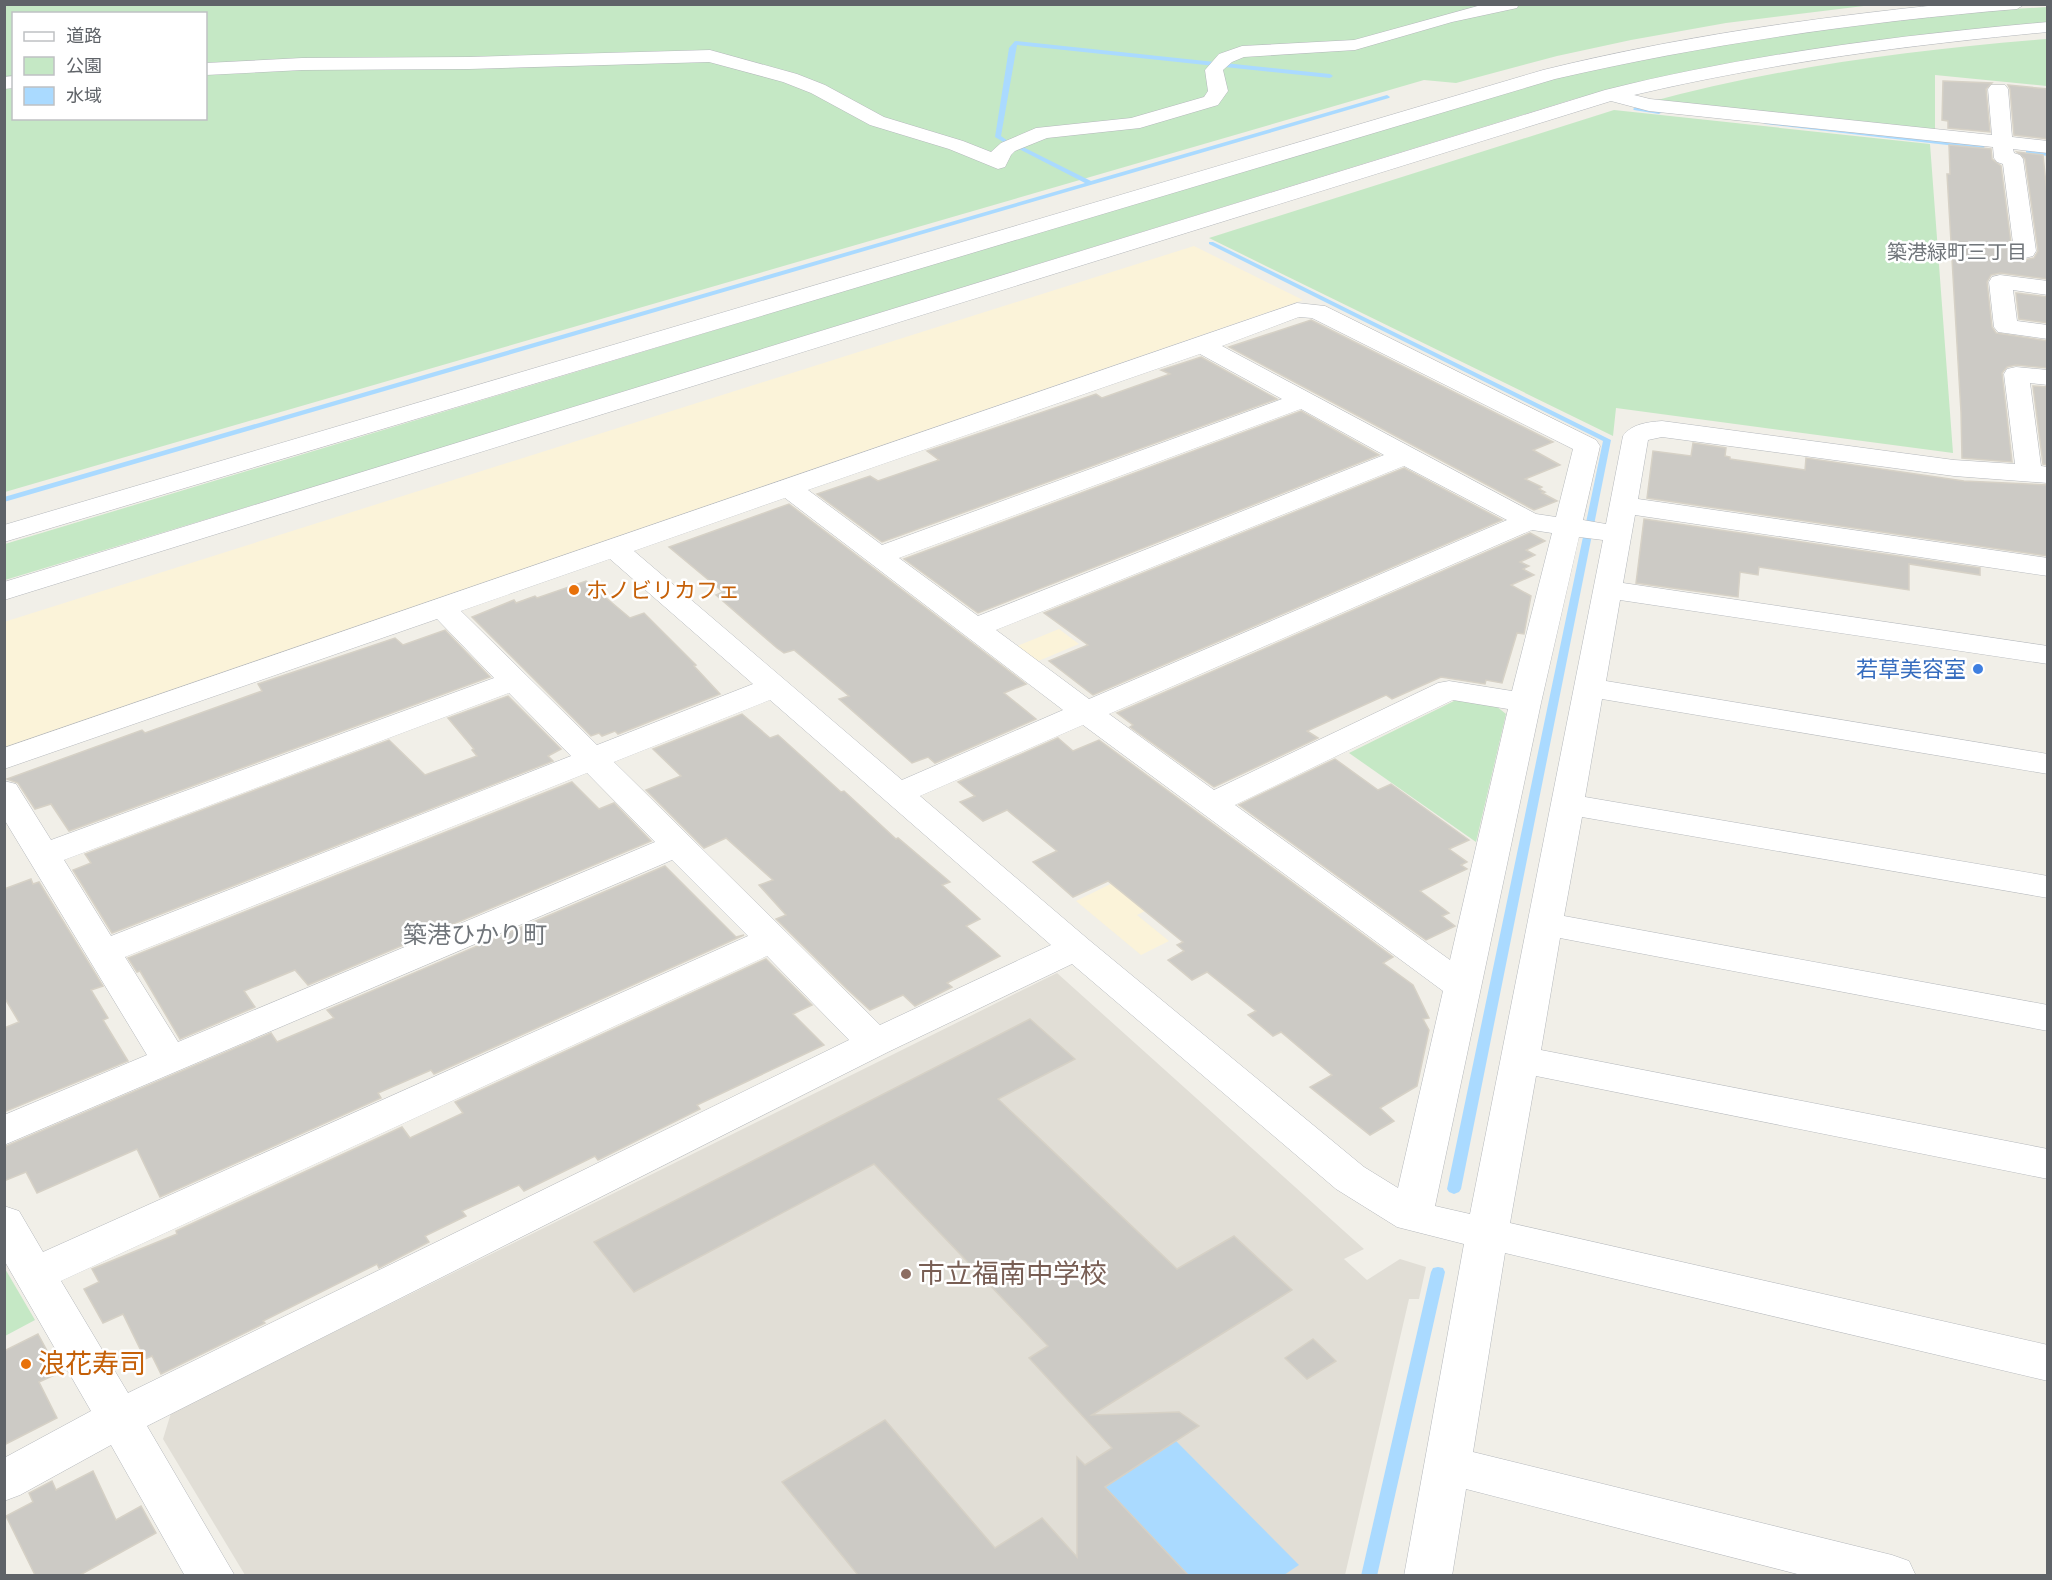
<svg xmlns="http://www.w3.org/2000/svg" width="2052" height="1580" viewBox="0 0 2052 1580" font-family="Mulish,'Noto Sans JP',sans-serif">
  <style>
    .education { fill: #e1ded6 }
    .green { fill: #c5e8c5; fill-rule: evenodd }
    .sand { fill: #fbf3d9 }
    .water { fill: #aadaff }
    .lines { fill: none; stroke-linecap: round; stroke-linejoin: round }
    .stream { fill: #aadaff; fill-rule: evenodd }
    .building { fill: #cccac5; stroke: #d6d1c6; stroke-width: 1.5 }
    .minor-casing { stroke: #b5b8bc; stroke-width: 1 }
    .minor { fill: #fff; fill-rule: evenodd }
    .food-dot { fill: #e8710a; stroke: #fff; stroke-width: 2 }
    .shop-dot { fill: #3f7fe0; stroke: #fff; stroke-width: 2 }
    .education-dot { fill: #8d6e63; stroke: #fff; stroke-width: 2 }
    .labels { text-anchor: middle; stroke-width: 5; stroke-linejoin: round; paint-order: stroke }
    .far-neighbourhood-label { font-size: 20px; fill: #70757a; stroke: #fff }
    .food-label { font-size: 22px; fill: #c56008; stroke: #fff; text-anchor: start }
    .shop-label { font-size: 22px; fill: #366cbe; stroke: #fff; text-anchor: end }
    .neighbourhood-label { font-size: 24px; fill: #70757a; stroke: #fff }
    .near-education-label { font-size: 27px; fill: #785e54; stroke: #fff; text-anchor: start }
    .near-food-label { font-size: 27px; fill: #c56008; stroke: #fff; text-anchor: start }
  </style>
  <rect width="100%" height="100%" fill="#f1efe8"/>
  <polygon class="education" points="1057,973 1364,1249 1344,1259 1367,1280 1400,1259 1426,1267 1419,1299 1409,1299 1345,1575 245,1575 163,1439 171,1413"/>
  <g class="green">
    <path d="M5 5H1872L1726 23 1631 40 1557 56 1456 83 1424 80 5 492ZM14 14H206V118H14Z"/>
    <path d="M2047 7V24C1887 35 1730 59 1574 99L353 475 5 580V544L1528 85 1612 65 1759 36 1996 10Z"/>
    <path d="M2047 39V86L1935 75V131L1646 103C1777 67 1912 50 2047 39Z"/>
    <polygon points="1614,110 1930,144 1953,453 1616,408 1613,436 1209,238"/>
    <polygon points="1456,700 1496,706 1506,714 1476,842 1349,753"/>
    <polygon points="4,1267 35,1320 5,1336 4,1336"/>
  </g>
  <g class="sand">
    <polygon points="1194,246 1303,300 5,748 4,622"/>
    <polygon points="1059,629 1079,644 1036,662 1015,647"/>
    <polygon points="1141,869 1175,896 1137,915 1169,941 1141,955 1076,901"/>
  </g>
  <polygon class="water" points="1176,1441 1299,1565 1284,1575 1188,1575 1105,1487"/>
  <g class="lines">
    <g class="stream">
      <polygon points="1015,41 1330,74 1333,76 1330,78 1017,45 1001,136 1008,141 1005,143 995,137 1009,48"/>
      <polygon points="1387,95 1390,97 1389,98 4,502 4,497 1085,183 1019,149 1019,147 1023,147 1091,181"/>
      <polygon points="1636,107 1659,110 1662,112 1659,114 1634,110 1633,109"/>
      <polygon points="1767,121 1982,145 1985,147 1982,149 1765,124 1764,123"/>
      <polygon points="2028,150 2048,152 2048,156 2026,153 2026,151"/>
      <polygon points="1209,242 1213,242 1611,440 1461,1189 1459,1192 1454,1194 1449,1192 1447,1189 1603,441 1209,244"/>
      <polygon points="1438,1267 1443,1268 1445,1272 1377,1576 1361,1576 1431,1272 1433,1268"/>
    </g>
  </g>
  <g class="building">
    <polygon points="1943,81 1992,83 1986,89 1990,132 1948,128 1948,121 1942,120"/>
    <polygon points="2008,85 2048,89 2048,139 2014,135 2010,89"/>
    <polygon points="1949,145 1991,149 1992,159 2001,166 2012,251 2016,258 2024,260 2034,258 2038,251 2025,159 2017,152 2043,155 2048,204 2048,279 2000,273 1991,275 1987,282 1992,327 1996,333 2048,341 2048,368 2016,365 2007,367 2002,373 2012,462 1962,458 1961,412 1947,174 1950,174"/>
    <polygon points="2016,293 2048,297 2048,323 2019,319"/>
    <polygon points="1311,320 1553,442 1533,450 1560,465 1525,479 1542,487 1539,489 1545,492 1542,493 1557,501 1534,510 1229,347"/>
    <polygon points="1201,357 1277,399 882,542 817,494 870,476 878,481 939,460 927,451 1096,394 1102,398 1170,374 1161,370"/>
    <polygon points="2033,386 2048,387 2048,465 2043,464"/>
    <polygon points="1301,411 1379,455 978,613 904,559"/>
    <polygon points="1693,443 1726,448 1725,456 1730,457 1730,459 1805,470 1806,458 1964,481 2048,485 2048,556 1647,498 1653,451 1691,456"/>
    <polygon points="1404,468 1502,520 1093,695 1049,661 1088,645 1044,613"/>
    <polygon points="789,504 1026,684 1004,693 1036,719 935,763 928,757 912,763 839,699 849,696 794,650 784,653 777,648 716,595 723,592 669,547"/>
    <polygon points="1644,519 1980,568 1980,575 1909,564 1909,590 1759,567 1758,575 1740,572 1738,597 1636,583"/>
    <polygon points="1530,533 1545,541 1526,550 1535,555 1520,562 1529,566 1523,569 1534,575 1511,585 1531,596 1524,634 1517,633 1502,683 1486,680 1485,684 1441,677 1392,699 1386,695 1307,731 1318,738 1214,787 1130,727 1133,725 1117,713"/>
    <polygon points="586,581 630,618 644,613 696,665 694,666 720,694 618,734 615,731 602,736 599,733 591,736 472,617 514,600 516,603 535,596 537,598"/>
    <polygon points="445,630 490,677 69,831 51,804 35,809 18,783 7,779 142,730 145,733 262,691 258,684 395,638 403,645"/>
    <polygon points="508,696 561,749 548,756 553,761 112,933 73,870 91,863 85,854 389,740 425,775 477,756 472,750 474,749 448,718"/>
    <polygon points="742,714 770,738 778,735 841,792 844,791 896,839 898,838 950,882 942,885 980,919 966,926 1000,956 947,983 952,987 915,1006 903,995 870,1010 847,989 776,919 786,915 759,885 773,880 726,838 704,848 646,790 681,776 653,749"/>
    <polygon points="1058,738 1073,751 1099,740 1393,957 1383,963 1413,985 1429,1018 1423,1019 1429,1030 1417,1086 1380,1108 1394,1121 1370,1135 1310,1087 1332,1075 1281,1032 1273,1036 1248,1015 1256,1011 1207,972 1192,980 1168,960 1184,951 1177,945 1183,942 1108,881 1073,897 1033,862 1057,851 1007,810 983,821 960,802 975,796 958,782"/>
    <polygon points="1335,759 1378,790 1391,784 1469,840 1449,849 1467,862 1461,865 1467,869 1420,891 1449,913 1442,916 1455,926 1426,940 1239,805"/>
    <polygon points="572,782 599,809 614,803 651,841 308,985 295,970 244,991 255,1007 180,1039 140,971 137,972 128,958"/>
    <polygon points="665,866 736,937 744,935 434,1074 431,1070 378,1093 381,1098 160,1197 137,1149 37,1193 26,1172 4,1181 4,1147 271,1033 277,1042 334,1018 327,1010"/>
    <polygon points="31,879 33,884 39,882 103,986 91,990 108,1018 103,1020 128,1061 4,1112 4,1028 19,1022 4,997 4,889"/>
    <polygon points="766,959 812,1005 793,1014 824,1045 697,1105 700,1109 598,1160 595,1156 524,1191 519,1185 462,1211 466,1216 425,1236 429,1242 379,1268 377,1264 263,1321 265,1323 161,1374 152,1356 145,1359 123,1314 103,1323 84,1289 99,1282 92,1269 177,1234 176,1231 402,1127 410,1138 463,1113 455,1102"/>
    <polygon points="1030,1019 1075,1059 998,1099 1177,1269 1234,1236 1292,1290 1092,1415 1179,1412 1199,1426 1105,1487 1188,1575 858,1575 782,1482 885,1420 995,1548 1042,1518 1077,1557 1077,1457 1085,1465 1112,1448 1029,1358 1048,1346 874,1164 634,1292 594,1242"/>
    <polygon points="38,1334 59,1373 39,1382 57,1418 4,1445 4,1351"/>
    <polygon points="1313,1339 1336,1361 1307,1379 1285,1358"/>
    <polygon points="93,1471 116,1520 141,1506 156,1533 80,1575 35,1575 6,1516 33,1502 29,1493 52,1481 56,1490"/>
  </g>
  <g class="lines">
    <g class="minor-casing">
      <g id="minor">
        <polygon points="1485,4 1519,4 1517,8 1452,22 1355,50 1244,57 1232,62 1223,70 1228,91 1218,105 1140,128 1047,138 1015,151 1011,155 1005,167 998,169 949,149 870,125 811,93 783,82 709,62 469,69 302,70 206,75 206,63 302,58 469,57 710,50 797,74 825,85 884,117 963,141 991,152 1001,143 1036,128 1131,118 1204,97 1208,91 1205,70 1219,54 1242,46 1354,40"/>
        <path d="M1947 4H2025L2017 9C1861 22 1707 44 1555 79L4 542V525L1543 70C1676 37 1811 18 1947 4Z"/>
        <path d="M2048 22V32C1908 45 1770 63 1634 95L1650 99 1992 135 1988 89 1991 85H2005L2008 89 2012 137 2048 141V153L2013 149 2014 153 2020 155 2023 159 2036 251 2033 256 2025 258 2017 256 2014 251 2003 164 1997 162 1994 158 1993 147 1649 111 1611 101 4 600V582L1605 90C1750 54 1899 35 2048 22Z"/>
        <polygon points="14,76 14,88 4,89 4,77"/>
        <polygon points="2000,275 2048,281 2048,295 2013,290 2017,321 2048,325 2048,339 1998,332 1994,327 1989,282 1992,277"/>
        <path d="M1297 303 1325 306 1596 440 1600 446 1583 520 1606 524 1623 436C1631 424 1648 422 1662 421L1954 460 2015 464 2004 374 2007 369 2016 367 2048 370V385L2030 383 2041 466 2048 467V483L1954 476 1662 437 1648 440 1638 499 2048 558V576L1635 515 1623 583 2048 646V664L1620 600 1606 681 2048 754V774L1602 699 1585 797 2048 876V898L1582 817 1564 916 2048 1005V1031L1560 938 1541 1050 2048 1149V1179L1536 1076 1510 1223 2048 1345V1381L1505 1253 1473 1452 1892 1555 1909 1561 1916 1576H1805L1466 1489 1452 1576H1404L1464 1244 1397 1227 1336 1189 1072 964 888 1052 147 1426 235 1576H185L111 1445 20 1495 4 1501V1458L91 1411 4 1260V1206L19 1211 43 1252 748 936 672 860 4 1145V1115L147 1055 4 819V781L16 784 51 840 494 678 437 619 4 769V748ZM1299 317 1312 318 1573 449 1556 517 1536 514 1222 346ZM1200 354 1282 399 882 545 808 490ZM1301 409 1384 455 978 616 899 558ZM1404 466 1507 520 1089 699 996 630ZM785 498 1063 710 902 780 634 551ZM1532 530 1552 533 1512 691 1449 681 1438 683 1214 790 1109 714ZM1579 537 1603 540 1470 1214 1435 1206 1541 703ZM610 559 753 684 597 745 461 611ZM509 693 571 756 111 936 64 860ZM770 700 1051 945 880 1025 614 762ZM1453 700 1508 709 1450 960 1235 805ZM1083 725 1443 991 1398 1188 1364 1167 1089 940 920 796ZM587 773 655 842 178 1042 125 957ZM767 956 849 1040 128 1393 61 1281Z"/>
      </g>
    </g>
    <use href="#minor" class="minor"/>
  </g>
  <g class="food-dot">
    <circle cx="574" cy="590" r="6"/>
    <circle cx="26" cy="1364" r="6"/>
  </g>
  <circle class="shop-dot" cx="1978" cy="669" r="6"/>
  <circle class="education-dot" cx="906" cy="1274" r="6"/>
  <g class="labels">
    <g class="far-neighbourhood-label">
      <text x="1957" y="259">築港緑町三丁目</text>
    </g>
    <g class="food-label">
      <text x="586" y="598">ホノビリカフェ</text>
    </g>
    <g class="shop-label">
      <text x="1966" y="677">若草美容室</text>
    </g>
    <g class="neighbourhood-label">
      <text x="475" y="943">築港ひかり町</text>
    </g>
    <g class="near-education-label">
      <text x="918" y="1283">市立福南中学校</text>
    </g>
    <g class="near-food-label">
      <text x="38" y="1373">浪花寿司</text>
    </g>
  </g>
  <rect width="2052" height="1580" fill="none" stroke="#5f6368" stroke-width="12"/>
  <rect x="12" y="12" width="195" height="108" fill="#ffffff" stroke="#bfc1c3" stroke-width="1.5"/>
  <rect x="24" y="32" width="30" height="9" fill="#ffffff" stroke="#bfc1c3" stroke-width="1.5"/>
  <text x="66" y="42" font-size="18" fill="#5f6368">道路</text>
  <rect x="24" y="57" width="30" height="18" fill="#c5e8c5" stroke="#bfc1c3" stroke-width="1.5"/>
  <text x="66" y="72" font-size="18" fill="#5f6368">公園</text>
  <rect x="24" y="87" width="30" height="18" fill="#aadaff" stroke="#bfc1c3" stroke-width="1.5"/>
  <text x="66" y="102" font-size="18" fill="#5f6368">水域</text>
</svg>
